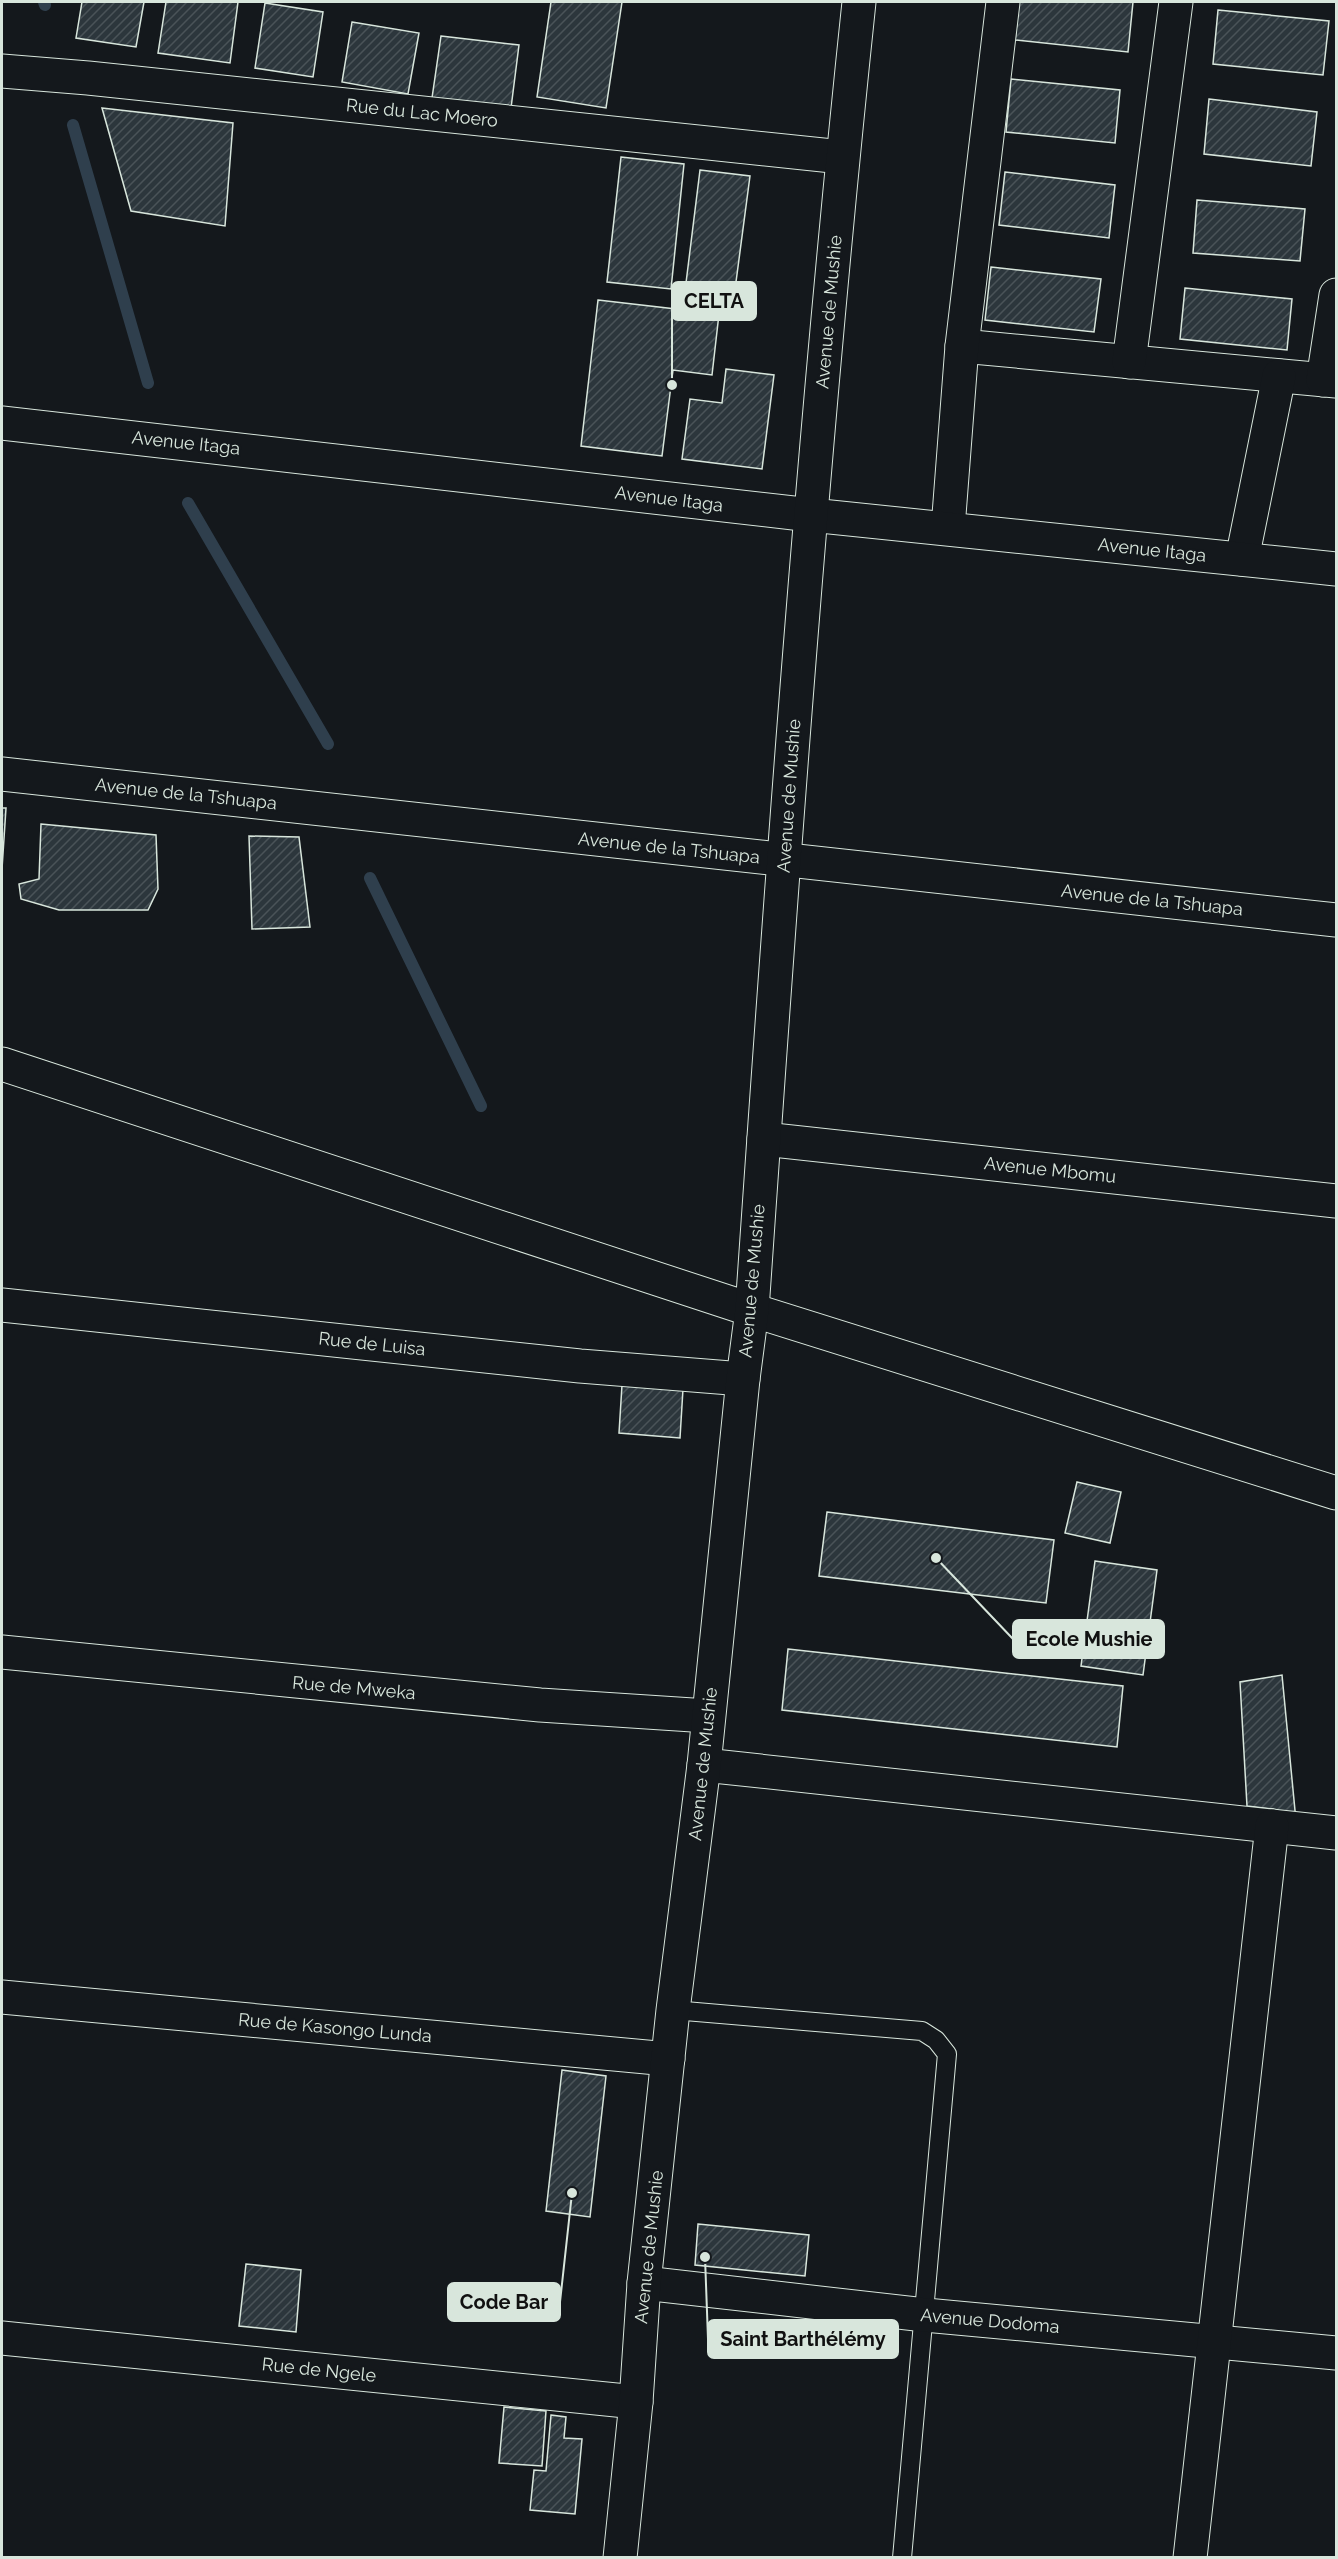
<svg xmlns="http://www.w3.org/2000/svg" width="1338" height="2559" viewBox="0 0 1338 2559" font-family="Raleway,sans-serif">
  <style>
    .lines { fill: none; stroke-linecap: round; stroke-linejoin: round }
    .stream { stroke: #2f3f4d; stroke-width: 12 }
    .building { fill: url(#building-hatch); stroke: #d8e6dc; stroke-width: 1.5 }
    .lane-casing { stroke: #d8e6dc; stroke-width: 20 }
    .street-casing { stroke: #d8e6dc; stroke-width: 35 }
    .secondary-casing { stroke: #d8e6dc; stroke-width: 35 }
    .lane { stroke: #14181c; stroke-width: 18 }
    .street { stroke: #14181c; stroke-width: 33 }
    .secondary { stroke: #14181c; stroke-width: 33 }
    .labels { text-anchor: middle; stroke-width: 4.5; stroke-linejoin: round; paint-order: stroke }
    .street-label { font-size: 18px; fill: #d8e6dc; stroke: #14181c }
    .leader { fill: none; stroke: #d8e6dc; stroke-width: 2 }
    .callout-dot { fill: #d8e6dc; stroke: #14181c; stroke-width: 2 }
    .callout { fill: #d8e6dc; stroke: #d8e6dc; stroke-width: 2 }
    .callout-label { font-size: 20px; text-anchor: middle; font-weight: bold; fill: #111 }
  </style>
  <defs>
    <pattern id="building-hatch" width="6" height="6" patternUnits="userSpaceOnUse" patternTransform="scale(1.5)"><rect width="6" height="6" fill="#2c363c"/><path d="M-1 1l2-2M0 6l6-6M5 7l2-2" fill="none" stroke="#4a5358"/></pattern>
  </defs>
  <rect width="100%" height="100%" fill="#14181c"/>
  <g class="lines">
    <g class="stream">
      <polyline points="44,2 45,5"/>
      <polyline points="73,125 148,383"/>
      <polyline points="188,503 328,744"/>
      <polyline points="370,878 481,1106"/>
    </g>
  </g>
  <g class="building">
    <polygon points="82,2 144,2 136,47 76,38"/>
    <polygon points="166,2 238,2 230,63 158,53"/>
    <polygon points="551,2 622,2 606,108 537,97"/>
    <polygon points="1019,2 1133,2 1128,52 1015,40"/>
    <polygon points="265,3 323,12 313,77 255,68"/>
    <polygon points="1218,10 1329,21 1323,75 1213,64"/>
    <polygon points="352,22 419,33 408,94 342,82"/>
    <polygon points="441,36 519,45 511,108 432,98"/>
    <polygon points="1011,79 1120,90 1115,143 1006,132"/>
    <polygon points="1209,99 1317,112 1311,166 1204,154"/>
    <polygon points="102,108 233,123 225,226 131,211"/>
    <polygon points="621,157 684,164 671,289 607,282"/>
    <polygon points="700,170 750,176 734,297 685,291"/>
    <polygon points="1005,172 1115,185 1109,238 999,225"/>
    <polygon points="1197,200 1305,209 1300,261 1193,253"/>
    <polygon points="991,267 1101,279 1094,332 985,320"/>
    <polygon points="1185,288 1292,299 1287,350 1180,339"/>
    <polygon points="598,300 719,314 712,375 673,370 662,456 581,446"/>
    <polygon points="726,369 774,375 762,469 682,459 690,399 722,403"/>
    <polygon points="2,808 6,808 2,869"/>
    <polygon points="41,824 156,835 158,889 148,910 59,910 21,899 19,884 39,879"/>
    <polygon points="249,836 299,837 310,927 252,929"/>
    <polygon points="622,1385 683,1389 680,1438 619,1433"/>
    <polygon points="1077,1482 1121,1492 1110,1543 1065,1533"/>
    <polygon points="827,1512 1054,1540 1046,1603 819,1576"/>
    <polygon points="1095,1561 1157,1570 1143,1675 1081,1666"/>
    <polygon points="788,1649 1123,1686 1117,1747 782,1710"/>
    <polygon points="1282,1675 1296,1821 1282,1824 1273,1809 1247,1806 1240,1682"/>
    <polygon points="562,2070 606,2076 590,2217 546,2211"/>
    <polygon points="698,2224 809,2235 805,2276 695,2265"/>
    <polygon points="246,2264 301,2270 296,2332 239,2326"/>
    <polygon points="504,2407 546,2411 542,2466 499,2463"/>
    <polygon points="551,2415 566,2417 564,2438 582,2439 575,2514 530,2510 534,2470 546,2471"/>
  </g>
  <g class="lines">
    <g class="lane-casing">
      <polyline id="lane" points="673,2010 922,2031 936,2040 947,2054 902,2558"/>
    </g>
    <g class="street-casing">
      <g id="street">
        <polyline points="2,71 88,78 842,157"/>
        <polyline points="962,346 1336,381"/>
        <polyline points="1129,362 1176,2"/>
        <polyline points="1323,380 1336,295"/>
        <polyline points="948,528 962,346 1003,2"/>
        <polyline points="1242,559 1279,376"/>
        <polyline points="2,774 1336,920"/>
        <polyline points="2,1064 752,1310 1336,1493"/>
        <polyline points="764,1139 1336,1201"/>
        <polyline points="2,1305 580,1366 743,1379"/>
        <polyline points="2,1652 540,1705 708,1716"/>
        <polyline points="704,1765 1336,1833"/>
        <polyline points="2,1997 668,2059"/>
        <polyline points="644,2283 925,2315 1336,2353"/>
        <polyline points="2,2338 636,2402"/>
        <polyline points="1190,2558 1272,1826"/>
      </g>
    </g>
    <g class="secondary-casing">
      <g id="secondary">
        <polyline points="2,423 811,515 1336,569"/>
        <path d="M620 2558 636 2402 644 2283 673 2010 704 1765 743 1379 752 1310C782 873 813 437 859 2"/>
      </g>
    </g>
    <use href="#lane" class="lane"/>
    <use href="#street" class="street"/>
    <use href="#secondary" class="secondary"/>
  </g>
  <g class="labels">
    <g class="street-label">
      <text transform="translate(422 113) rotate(6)" y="6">Rue du Lac Moero</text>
      <text transform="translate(829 312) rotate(-85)" y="6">Avenue de Mushie</text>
      <text transform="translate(186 443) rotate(6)" y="6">Avenue Itaga</text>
      <text transform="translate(669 499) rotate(7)" y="6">Avenue Itaga</text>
      <text transform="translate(1152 550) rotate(6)" y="6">Avenue Itaga</text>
      <text transform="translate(186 794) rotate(6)" y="6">Avenue de la Tshuapa</text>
      <text transform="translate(789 796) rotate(-86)" y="6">Avenue de Mushie</text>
      <text transform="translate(669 848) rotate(6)" y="6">Avenue de la Tshuapa</text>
      <text transform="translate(1152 900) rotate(6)" y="6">Avenue de la Tshuapa</text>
      <text transform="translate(1050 1170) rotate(6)" y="6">Avenue Mbomu</text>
      <text transform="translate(752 1281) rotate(-85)" y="6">Avenue de Mushie</text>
      <text transform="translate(372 1344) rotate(6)" y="6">Rue de Luisa</text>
      <text transform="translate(354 1688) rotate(5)" y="6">Rue de Mweka</text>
      <text transform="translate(703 1764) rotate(-84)" y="6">Avenue de Mushie</text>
      <text transform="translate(335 2028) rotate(5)" y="6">Rue de Kasongo Lunda</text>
      <text transform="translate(649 2247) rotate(-84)" y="6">Avenue de Mushie</text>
      <text transform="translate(990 2321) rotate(5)" y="6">Avenue Dodoma</text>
      <text transform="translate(319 2370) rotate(6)" y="6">Rue de Ngele</text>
    </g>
  </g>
  <path class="leader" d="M672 385L672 301M936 1558L1013 1639M572 2193L560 2302M705 2257L708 2339"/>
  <g class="callout-dot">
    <circle cx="672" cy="385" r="6"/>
    <circle cx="936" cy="1558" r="6"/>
    <circle cx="572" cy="2193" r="6"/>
    <circle cx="705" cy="2257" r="6"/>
  </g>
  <g class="callout">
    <rect x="672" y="282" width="84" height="38" rx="6"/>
    <rect x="1013" y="1620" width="151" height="38" rx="6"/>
    <rect x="448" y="2283" width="112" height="38" rx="6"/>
    <rect x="708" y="2320" width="190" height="38" rx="6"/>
  </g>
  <g class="callout-label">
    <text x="714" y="308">CELTA</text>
    <text x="1089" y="1646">Ecole Mushie</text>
    <text x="504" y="2309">Code Bar</text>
    <text x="803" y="2346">Saint Barthélémy</text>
  </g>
  <rect width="1338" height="2559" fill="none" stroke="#d8e6dc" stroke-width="6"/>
</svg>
